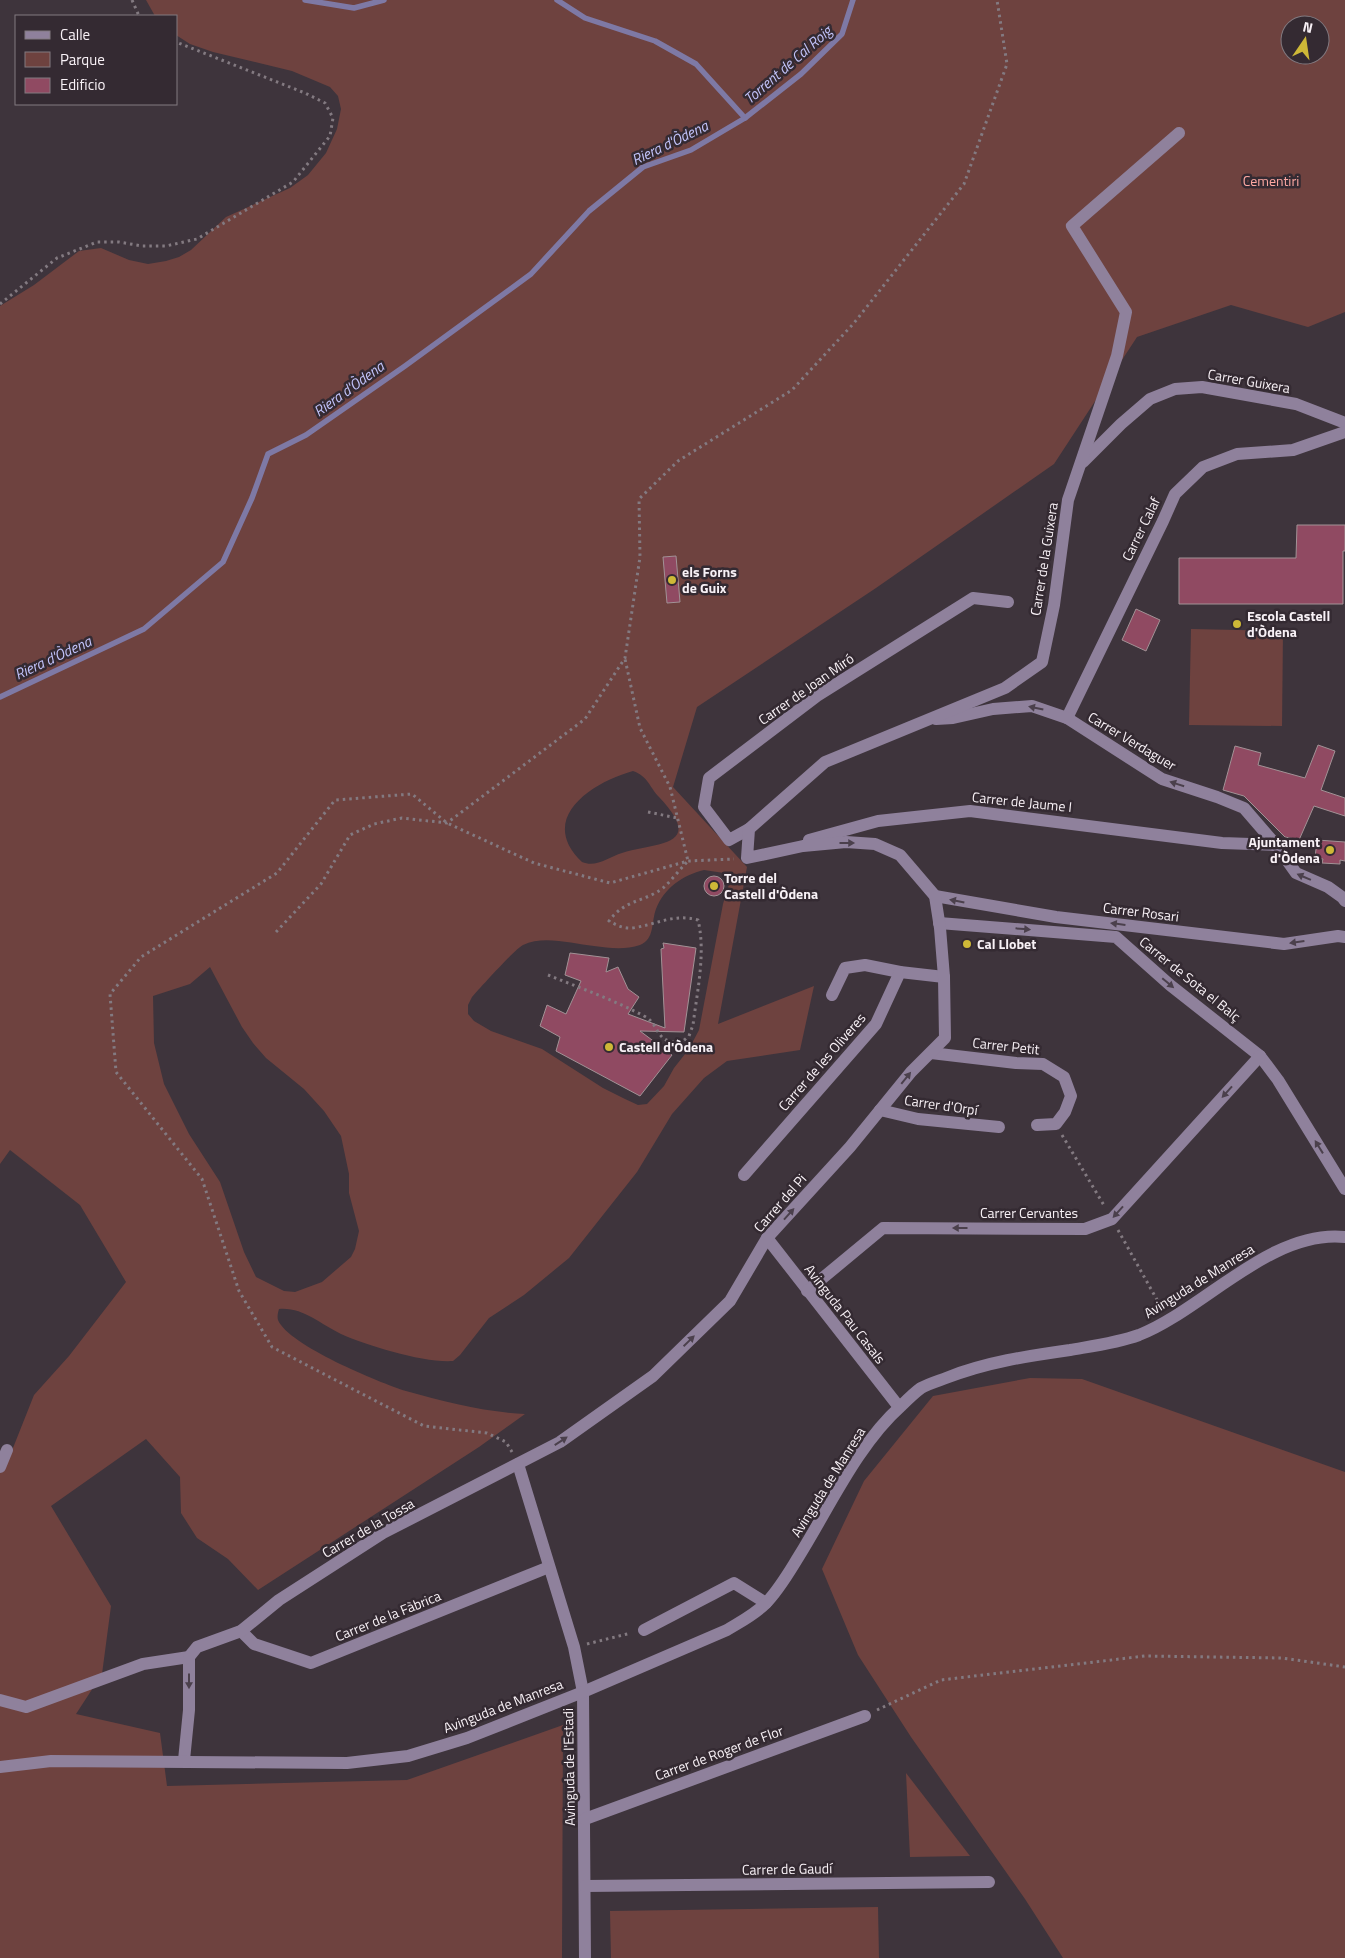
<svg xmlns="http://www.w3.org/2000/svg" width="1345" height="1958" viewBox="0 0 1345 1958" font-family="'Titillium Web',sans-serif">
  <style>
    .green { fill: #6e423f; fill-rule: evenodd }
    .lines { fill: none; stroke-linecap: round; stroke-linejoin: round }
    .stream { stroke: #7e79a5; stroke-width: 5.5 }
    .building { fill: #904a62; stroke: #a29296 }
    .path { stroke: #837a81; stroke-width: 3; stroke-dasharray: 2.5 4; stroke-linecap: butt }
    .minor { stroke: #8f819c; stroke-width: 12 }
    .oneway { fill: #4b404c }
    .poi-dot { fill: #ceb837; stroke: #342a32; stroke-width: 2 }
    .labels { text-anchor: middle; stroke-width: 5; stroke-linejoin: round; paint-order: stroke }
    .park-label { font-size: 14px; fill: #fea8a2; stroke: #342a32 }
    .street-label { font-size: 14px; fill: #f8f1f6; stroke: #342a32 }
    .poi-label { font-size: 14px; font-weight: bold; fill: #f8f1f6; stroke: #342a32; text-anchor: start }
    .water-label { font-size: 15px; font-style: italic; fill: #c2c3fa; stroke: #342a32 }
  </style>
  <rect width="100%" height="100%" fill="#3e343c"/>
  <g class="green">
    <path d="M146 0H1345V312L1308 327 1231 305 1137 337 1054 464 876 588 697 707 673 787 747 867 718 1024 814 986 800 1050 727 1061 704 1078 672 1114 637 1172 569 1258 524 1295 489 1318 460 1355 453 1361C424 1363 368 1346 341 1334 320 1324 303 1307 279 1309 278 1312 277 1317 278 1320 288 1345 380 1383 406 1391 445 1402 485 1412 525 1414L479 1447 258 1590 228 1559 197 1538 181 1513 180 1477 146 1439 51 1506 111 1606 102 1674 76 1714 160 1733 167 1786 407 1780 563 1725 562 1958H0V1461L9 1458 34 1395 69 1356 126 1282 80 1205 10 1150 0 1164V306L34 285 79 251 101 248 129 260 148 264 166 261 179 257 191 250 226 217 290 188 308 175 326 153 337 129 341 109 338 96 330 87 292 71 213 52 190 44 176 35V16H155ZM1290 25H1320V55H1290ZM633 771C648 776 650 788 659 797 706 847 658 842 622 853 609 857 596 868 582 862 536 818 593 782 633 771ZM704 870 724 873 730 881 723 904 699 1030 689 1049 674 1068 664 1086 647 1104 638 1105 625 1099 603 1088 542 1049 491 1031 474 1021 468 1014V1005L472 997C480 988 515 949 523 945 544 935 572 944 594 946 609 948 625 950 640 945 655 939 651 922 656 909 664 888 683 875 704 870ZM210 967 242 1027 253 1043 266 1058 304 1089 324 1111 341 1136 349 1174V1193L359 1231 355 1249 351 1257 322 1282 295 1292 284 1291 256 1277 244 1252 220 1182 189 1134 164 1084 154 1043 153 996 190 984Z"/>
    <polygon points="1191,629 1283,631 1282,726 1189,725"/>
    <polygon points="1030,1378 1082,1379 1345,1472 1345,1958 1063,1958 1025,1899 911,1737 858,1655 822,1569 864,1481 933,1396"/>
    <polygon points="906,1773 970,1856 910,1857"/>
    <polygon points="878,1907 879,1958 611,1958 610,1911"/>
  </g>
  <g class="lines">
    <g class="stream">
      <polyline points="305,0 354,8 384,0"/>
      <polyline points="557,0 585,18 655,41 696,64 745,118"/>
      <polyline points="0,697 144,629 223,562 252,498 268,454 306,435 405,366 531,274 589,211 643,167 691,150 745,118 801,74 842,34 853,0"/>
    </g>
  </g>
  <g class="building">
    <polygon points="1297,525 1345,525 1345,551 1343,551 1343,604 1179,604 1179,558 1296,558"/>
    <polygon points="676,556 680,602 667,603 663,557"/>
    <polygon points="1136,609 1160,620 1146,651 1122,640"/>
    <polygon points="1318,745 1335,751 1321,790 1345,798 1345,816 1314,806 1299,840 1285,837 1244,796 1223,790 1235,746 1261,753 1258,765 1305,778"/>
    <polygon points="1317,840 1345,842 1345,861 1340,860 1340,864 1322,863 1323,859 1315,858"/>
    <circle cx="714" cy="886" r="10"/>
    <polygon points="663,943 696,948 684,1032 640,1031 672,1055 640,1096 556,1051 560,1037 540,1026 547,1005 566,1014 581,981 565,975 570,953 609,958 606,972 618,967 628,989 639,997 628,1014 665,1028 661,949 664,948"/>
  </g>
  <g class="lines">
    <g class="path">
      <polyline points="132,0 139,16"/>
      <polyline points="0,304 57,258 97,242 119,242 142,246 166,246 197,239 293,182 330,136 333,118 325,103 305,93 176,42"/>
      <polyline points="648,812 677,818"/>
      <polyline points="276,932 321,884 350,835 374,824 402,818 447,823 585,719 625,658 640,557 639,499 678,461 792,390 854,323 964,184 1007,64 997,0"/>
      <path d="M548 975C580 988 614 1000 644 1016 661 1024 654 1046 683 1041L689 1036 693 1025C697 992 706 953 698 920 673 913 656 925 632 928 624 929 616 925 609 921 625 899 645 902 663 888 672 880 680 869 688 861L670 787 640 728 625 659"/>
      <polyline points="1062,1135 1105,1207"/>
      <polyline points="1118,1230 1161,1307"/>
      <polyline points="512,1452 506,1442 487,1433 424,1426 272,1347 239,1291 202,1179 116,1072 110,994 141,957 277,873 335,800 412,794 447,823 534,863 610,883 688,861 734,859"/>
      <polyline points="587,1644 631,1633"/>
      <polyline points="877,1710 941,1680 1145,1656 1282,1658 1345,1667"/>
    </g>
    <g class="minor">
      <polyline points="1083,462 1121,424 1150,399 1175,389 1202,387 1296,404 1345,423"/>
      <polyline points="1067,718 1163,521 1175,494 1203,467 1237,454 1293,450 1345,432"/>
      <polyline points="936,719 953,718 993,709 1032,706 1067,718 1162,779 1217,797 1244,808 1276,845 1296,873 1328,887 1342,897 1345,901"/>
      <polyline points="749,829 729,840 704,807 709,778 817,696 973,598 1008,602"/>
      <polyline points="809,840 878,821 970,811 1222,843 1276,845"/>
      <polyline points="935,896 1056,917 1284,944 1338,936 1345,937"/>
      <polyline points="939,923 1116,937 1170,985 1260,1056 1278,1080 1345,1189"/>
      <polyline points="832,995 845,968 865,965 900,972"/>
      <polyline points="931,1053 1016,1063 1043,1064 1064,1077 1071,1096 1065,1112 1056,1124 1037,1125"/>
      <polyline points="880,1110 918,1119 999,1127"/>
      <polyline points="744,1175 876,1024 900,972 944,977"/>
      <polyline points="767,1238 899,1407"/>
      <polyline points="807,1291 883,1228 1085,1229 1112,1219 1260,1056"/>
      <polyline points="518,1464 574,1647 583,1692 585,1958"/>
      <polyline points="0,1467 7,1450"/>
      <polyline points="644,1630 734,1583 766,1603"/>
      <polyline points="241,1631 254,1644 311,1663 549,1567"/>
      <polyline points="0,1700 26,1707 143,1664 189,1657"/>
      <polyline points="184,1760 189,1710 189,1657 197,1647 241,1631 279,1600 383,1533 560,1442 653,1376 730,1301 767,1238 850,1147 911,1072 945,1038 944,977 940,928 935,896 900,855 875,844 846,842 803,846 747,858 749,829 825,762 1005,688 1042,662 1054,605 1068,500 1117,356 1126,312 1072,226 1179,133"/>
      <path d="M0 1767 51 1761 347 1763 408 1756 467 1738 583 1692 727 1630C740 1622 754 1615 765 1604 779 1590 789 1572 799 1556 829 1508 858 1444 901 1406 907 1400 914 1393 921 1388 928 1384 938 1381 946 1378 986 1362 1028 1356 1070 1350 1093 1346 1117 1343 1139 1335 1203 1310 1271 1229 1345 1237"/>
      <polyline points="585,1819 865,1716"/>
      <polyline points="585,1886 989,1882"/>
    </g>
  </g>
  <defs><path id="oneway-solid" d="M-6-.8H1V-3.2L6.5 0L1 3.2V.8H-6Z" transform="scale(1.25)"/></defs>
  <g class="oneway">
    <use href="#oneway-solid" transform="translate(1036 708) rotate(-168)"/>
    <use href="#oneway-solid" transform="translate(1177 784) rotate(-162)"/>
    <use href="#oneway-solid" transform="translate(847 843)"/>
    <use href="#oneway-solid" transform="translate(1304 877) rotate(-157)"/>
    <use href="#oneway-solid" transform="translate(957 901) rotate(-169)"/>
    <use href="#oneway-solid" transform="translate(1118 924) rotate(-173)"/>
    <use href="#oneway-solid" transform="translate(1023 929) rotate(5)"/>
    <use href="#oneway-solid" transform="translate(1297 942) rotate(172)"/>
    <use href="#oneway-solid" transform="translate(1168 983) rotate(40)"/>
    <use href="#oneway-solid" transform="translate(906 1078) rotate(-51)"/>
    <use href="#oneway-solid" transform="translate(1227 1092) rotate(132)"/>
    <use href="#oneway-solid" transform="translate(1319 1147) rotate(-122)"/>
    <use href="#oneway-solid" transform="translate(1118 1212) rotate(132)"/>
    <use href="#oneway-solid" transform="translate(789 1214) rotate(-48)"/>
    <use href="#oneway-solid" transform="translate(960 1228) rotate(-180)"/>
    <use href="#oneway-solid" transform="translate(689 1341) rotate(-44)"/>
    <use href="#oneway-solid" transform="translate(561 1441) rotate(-33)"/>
    <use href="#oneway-solid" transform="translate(189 1681) rotate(90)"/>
  </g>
  <g class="poi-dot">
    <circle cx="672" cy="580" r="5"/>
    <circle cx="1237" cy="624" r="5"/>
    <circle cx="1330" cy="850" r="5"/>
    <circle cx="714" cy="886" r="5"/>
    <circle cx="967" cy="944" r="5"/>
    <circle cx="609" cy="1047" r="5"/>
  </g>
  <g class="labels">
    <g class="park-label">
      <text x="1271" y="186">Cementiri</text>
    </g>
    <g class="street-label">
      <text transform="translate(1249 381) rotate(10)" y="5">Carrer Guixera</text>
      <text transform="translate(1141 529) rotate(-64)" y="5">Carrer Calaf</text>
      <text transform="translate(1044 559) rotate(-81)" y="5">Carrer de la Guixera</text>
      <text transform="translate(806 689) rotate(-35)" y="5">Carrer de Joan Miró</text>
      <text transform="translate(1132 741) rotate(31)" y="5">Carrer Verdaguer</text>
      <text transform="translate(1022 802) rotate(6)" y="5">Carrer de Jaume I</text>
      <text transform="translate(1141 912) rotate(7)" y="5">Carrer Rosari</text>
      <text transform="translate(1190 979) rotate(39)" y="5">Carrer de Sota el Balç</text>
      <text transform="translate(1006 1046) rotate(6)" y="5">Carrer Petit</text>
      <text transform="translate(822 1062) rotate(-49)" y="5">Carrer de les Oliveres</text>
      <text transform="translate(941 1105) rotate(8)" y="5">Carrer d'Orpí</text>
      <text transform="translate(780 1203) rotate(-49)" y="5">Carrer del Pi</text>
      <text x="1029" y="1218">Carrer Cervantes</text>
      <text transform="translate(1199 1281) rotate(-32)" y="5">Avinguda de Manresa</text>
      <text transform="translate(845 1314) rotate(52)" y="5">Avinguda Pau Casals</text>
      <text transform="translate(828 1482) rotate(-58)" y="5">Avinguda de Manresa</text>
      <text transform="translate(368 1528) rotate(-30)" y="5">Carrer de la Tossa</text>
      <text transform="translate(388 1616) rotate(-22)" y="5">Carrer de la Fàbrica</text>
      <text transform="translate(503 1706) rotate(-21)" y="5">Avinguda de Manresa</text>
      <text transform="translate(719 1753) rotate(-20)" y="5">Carrer de Roger de Flor</text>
      <text transform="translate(569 1767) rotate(-91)" y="5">Avinguda de l'Estadi</text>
      <text transform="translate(787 1869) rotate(-1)" y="5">Carrer de Gaudí</text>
    </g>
    <g class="poi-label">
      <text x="682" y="577">els Forns<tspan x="682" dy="16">de Guix</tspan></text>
      <text x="1247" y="621">Escola Castell<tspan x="1247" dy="16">d'Òdena</tspan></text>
      <text x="1320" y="847" text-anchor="end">Ajuntament<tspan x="1320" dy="16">d'Òdena</tspan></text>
      <text x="724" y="883">Torre del<tspan x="724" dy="16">Castell d'Òdena</tspan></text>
      <text x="977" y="949">Cal Llobet</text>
      <text x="619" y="1052">Castell d'Òdena</text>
    </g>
    <g class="water-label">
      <text transform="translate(788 65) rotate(-41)" y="5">Torrent de Cal Roig</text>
      <text transform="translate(670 143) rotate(-26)" y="5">Riera d'Òdena</text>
      <text transform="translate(349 389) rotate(-36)" y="5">Riera d'Òdena</text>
      <text transform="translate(53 658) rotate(-25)" y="5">Riera d'Òdena</text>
    </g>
  </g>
  <rect x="15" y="15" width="162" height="90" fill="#342a32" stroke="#827a80"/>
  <rect x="25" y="31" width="25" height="8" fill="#8f819c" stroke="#827a80"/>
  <text x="60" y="40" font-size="15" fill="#f8f1f6">Calle</text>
  <rect x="25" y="52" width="25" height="15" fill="#6e423f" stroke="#827a80"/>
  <text x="60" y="65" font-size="15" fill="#f8f1f6">Parque</text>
  <rect x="25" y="78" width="25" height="15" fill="#904a62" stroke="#827a80"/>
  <text x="60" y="90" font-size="15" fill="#f8f1f6">Edificio</text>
  <g transform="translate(1305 40) rotate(13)"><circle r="24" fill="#342a32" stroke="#827a80"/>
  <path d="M0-4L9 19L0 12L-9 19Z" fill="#ceb837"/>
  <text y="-8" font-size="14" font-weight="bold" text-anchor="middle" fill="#f8f1f6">N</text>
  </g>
</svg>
